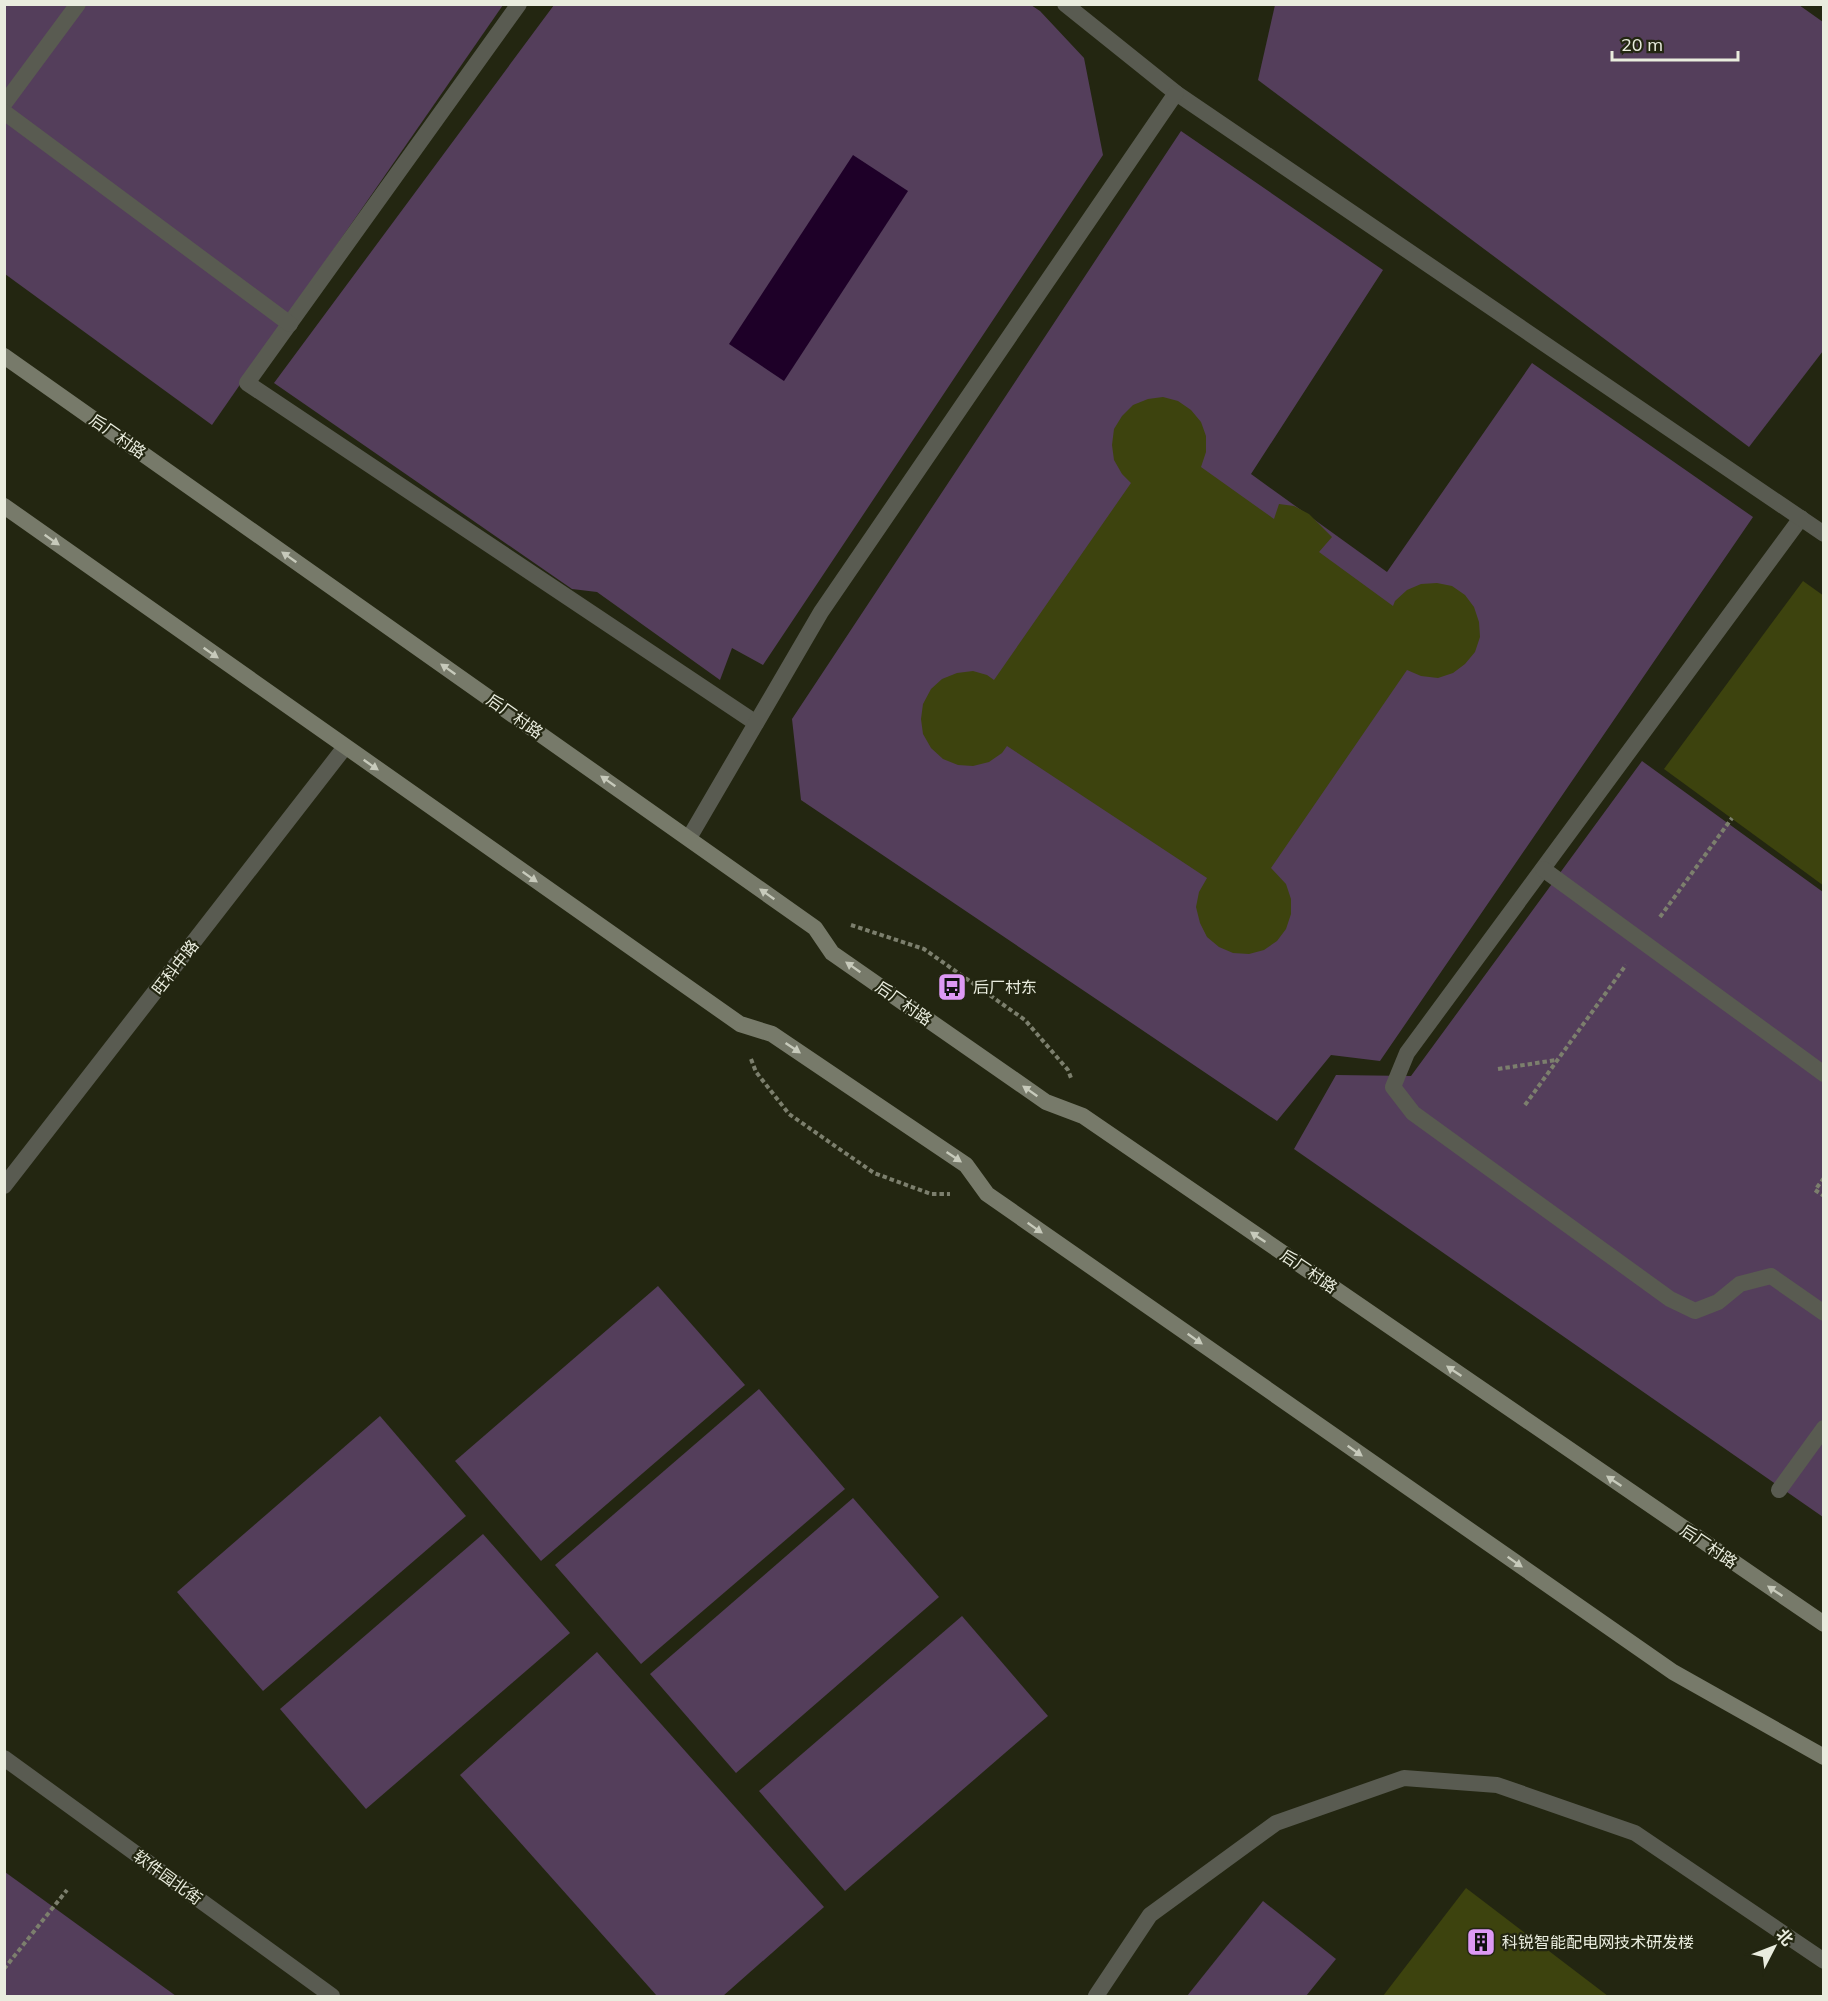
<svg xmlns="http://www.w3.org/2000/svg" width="1828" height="2001" viewBox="0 0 1828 2001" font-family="Mulish,'Noto Sans SC',sans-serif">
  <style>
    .green { fill: #543e5b }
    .water { fill: #1e0028 }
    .building { fill: #3d430e }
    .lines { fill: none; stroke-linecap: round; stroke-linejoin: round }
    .path { stroke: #7c7f6d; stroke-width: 4; stroke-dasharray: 4.5 3; stroke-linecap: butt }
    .service { stroke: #595b51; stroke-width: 16 }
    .minor { stroke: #595b51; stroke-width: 16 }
    .tertiary { stroke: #595b51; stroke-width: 16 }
    .secondary { stroke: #777a6a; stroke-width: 16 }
    .oneway { fill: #c7cabb }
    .labels { text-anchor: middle; stroke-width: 4.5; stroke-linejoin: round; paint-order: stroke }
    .street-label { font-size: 16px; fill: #e9ecde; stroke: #232611 }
    .poi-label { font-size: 16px; fill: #e9ecde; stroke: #232611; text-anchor: start }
  </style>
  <rect width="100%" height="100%" fill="#232611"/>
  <g class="green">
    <polygon points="5,5 503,5 212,425 5,274"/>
    <polygon points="554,5 1031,5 1040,11 1084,58 1103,155 763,665 732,648 720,680 597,592 572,589 274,383"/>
    <polygon points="1275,5 1799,5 1823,22 1823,351 1749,447 1258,80"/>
    <polygon points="1181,131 1383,270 1251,474 1387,572 1532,363 1753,517 1380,1061 1331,1055 1277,1121 801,800 792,719"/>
    <polygon points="1642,761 1823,892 1823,1517 1294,1149 1336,1075 1411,1076"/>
    <polygon points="658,1286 745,1385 541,1561 455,1461"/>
    <polygon points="759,1389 845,1489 641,1664 555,1565"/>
    <polygon points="380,1416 466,1516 263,1691 177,1592"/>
    <polygon points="853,1498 939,1597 736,1773 650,1674"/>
    <polygon points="483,1534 570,1633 366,1809 280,1709"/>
    <polygon points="962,1616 1048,1716 845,1891 759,1791"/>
    <polygon points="597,1652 824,1907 723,1996 657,1996 460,1775"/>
    <polygon points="4,1872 5,1872 176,1996 5,1996"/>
    <polygon points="1263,1901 1336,1959 1306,1996 1187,1996"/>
  </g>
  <polygon class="water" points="853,155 908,191 784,381 729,344"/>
  <g class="building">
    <polygon points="1163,397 1178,401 1191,410 1201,422 1206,436 1206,452 1201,467 1274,519 1279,504 1294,506 1309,514 1332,537 1319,552 1393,606 1395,601 1407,590 1421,584 1437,583 1452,586 1465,595 1474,607 1479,622 1480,637 1475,652 1465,664 1453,673 1438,678 1421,676 1407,670 1271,868 1286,884 1291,899 1291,914 1286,929 1277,941 1264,950 1249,954 1233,953 1219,947 1207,937 1200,923 1196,907 1199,892 1207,878 1007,746 1002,753 989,762 973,766 958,765 943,759 931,748 923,734 921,719 923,704 931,689 942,679 957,673 973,671 987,675 994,680 1131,483 1122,474 1114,460 1112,445 1114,429 1122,416 1133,405 1148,399"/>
    <polygon points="1803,581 1824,596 1824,886 1664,769"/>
    <polygon points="1466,1888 1608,1996 1383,1996"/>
  </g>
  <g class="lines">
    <g class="path">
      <polyline points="1660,917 1732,818"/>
      <polyline points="851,925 924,949 1025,1020 1068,1070 1071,1078"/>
      <polyline points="751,1059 756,1072 789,1114 874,1173 931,1194 950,1194"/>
      <polyline points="1498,1069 1556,1060"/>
      <polyline points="1525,1105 1626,965"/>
      <polyline points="1824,1178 1815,1190 1824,1196"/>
      <polyline points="4,1969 67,1890"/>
    </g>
    <g class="service">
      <polyline points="519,4 247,383 756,723"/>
      <polyline points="4,104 78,4"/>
      <polyline points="4,112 290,324"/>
      <polyline points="1801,518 1407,1053 1393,1087 1413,1113 1670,1299 1695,1311 1718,1302 1740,1284 1771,1276 1824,1313"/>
      <polyline points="1543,869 1824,1074"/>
      <polyline points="1779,1490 1824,1428"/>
      <polyline points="1096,1996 1150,1915 1276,1823 1404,1778 1497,1785 1635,1833 1824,1961"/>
    </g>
    <g class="minor">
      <polyline points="1065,4 1176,93 1824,534"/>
      <polyline points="689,838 821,612 1176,93"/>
    </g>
    <g class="tertiary">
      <polyline points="4,1186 345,747"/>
      <polyline points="4,1758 332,1996"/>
    </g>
    <g class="secondary">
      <polyline points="4,356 815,928 832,953 1046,1102 1083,1116 1824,1624"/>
      <polyline points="4,506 740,1024 772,1034 966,1165 987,1194 1673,1672 1824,1757"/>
    </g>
  </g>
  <defs><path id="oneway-solid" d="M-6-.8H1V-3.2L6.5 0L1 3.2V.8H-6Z" transform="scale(1.5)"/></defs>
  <g class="oneway">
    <use href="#oneway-solid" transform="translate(52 540) rotate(35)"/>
    <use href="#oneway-solid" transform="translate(289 557) rotate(-145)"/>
    <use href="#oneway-solid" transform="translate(211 653) rotate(35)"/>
    <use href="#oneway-solid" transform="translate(448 669) rotate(-145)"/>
    <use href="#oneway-solid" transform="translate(371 765) rotate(35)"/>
    <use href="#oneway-solid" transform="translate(608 781) rotate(-145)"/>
    <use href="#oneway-solid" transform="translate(530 877) rotate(35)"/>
    <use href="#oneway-solid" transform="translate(767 894) rotate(-145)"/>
    <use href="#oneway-solid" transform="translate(853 967) rotate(-145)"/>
    <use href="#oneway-solid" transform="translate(793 1048) rotate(34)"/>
    <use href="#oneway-solid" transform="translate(1030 1091) rotate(-145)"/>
    <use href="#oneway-solid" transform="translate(954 1157) rotate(34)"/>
    <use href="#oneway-solid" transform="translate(1035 1228) rotate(35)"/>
    <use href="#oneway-solid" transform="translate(1258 1237) rotate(-146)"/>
    <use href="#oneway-solid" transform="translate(1195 1339) rotate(35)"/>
    <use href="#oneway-solid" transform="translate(1454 1371) rotate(-146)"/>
    <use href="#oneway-solid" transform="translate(1355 1451) rotate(35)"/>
    <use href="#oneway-solid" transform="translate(1614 1481) rotate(-146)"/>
    <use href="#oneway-solid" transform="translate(1515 1562) rotate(35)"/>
    <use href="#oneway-solid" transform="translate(1775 1591) rotate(-146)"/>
  </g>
  <defs>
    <g id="bus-square" transform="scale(1.5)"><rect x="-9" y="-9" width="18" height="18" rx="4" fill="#dd99f4" stroke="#232611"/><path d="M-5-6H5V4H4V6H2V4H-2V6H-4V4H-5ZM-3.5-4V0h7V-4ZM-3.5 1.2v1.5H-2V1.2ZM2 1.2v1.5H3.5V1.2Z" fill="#111"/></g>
    <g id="building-square" transform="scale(1.5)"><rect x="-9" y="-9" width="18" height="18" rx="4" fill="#dd99f4" stroke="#232611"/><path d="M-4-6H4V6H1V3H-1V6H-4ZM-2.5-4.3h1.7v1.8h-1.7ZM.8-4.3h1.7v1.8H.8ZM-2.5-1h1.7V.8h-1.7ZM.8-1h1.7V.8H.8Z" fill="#111"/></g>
  </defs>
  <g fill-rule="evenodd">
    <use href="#bus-square" x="952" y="987"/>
    <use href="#building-square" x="1481" y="1942"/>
  </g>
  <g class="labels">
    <g class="street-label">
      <text transform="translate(118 436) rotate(35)" y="6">后厂村路</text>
      <text transform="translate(515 716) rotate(35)" y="6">后厂村路</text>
      <text transform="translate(175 967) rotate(-52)" y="6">旺科中路</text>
      <text transform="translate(904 1003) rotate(35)" y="6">后厂村路</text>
      <text transform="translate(1309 1271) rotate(34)" y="6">后厂村路</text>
      <text transform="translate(1709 1546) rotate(34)" y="6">后厂村路</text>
      <text transform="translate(168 1877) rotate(36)" y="6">软件园北街</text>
    </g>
    <g class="poi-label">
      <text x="973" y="993">后厂村东</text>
      <text x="1502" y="1948">科锐智能配电网技术研发楼</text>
    </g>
  </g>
  <rect width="1828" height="2001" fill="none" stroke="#e9ecde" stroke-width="12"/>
  <g transform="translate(1774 1947) rotate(48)" stroke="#232611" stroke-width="4.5" paint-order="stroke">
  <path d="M0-4.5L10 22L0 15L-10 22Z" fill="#e9ecde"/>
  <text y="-9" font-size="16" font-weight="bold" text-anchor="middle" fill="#e9ecde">北</text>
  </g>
  <path d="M1612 51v9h126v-9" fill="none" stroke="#e9ecde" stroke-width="3"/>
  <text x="1621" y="51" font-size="18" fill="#e9ecde" stroke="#232611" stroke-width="4.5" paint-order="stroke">20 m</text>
</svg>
